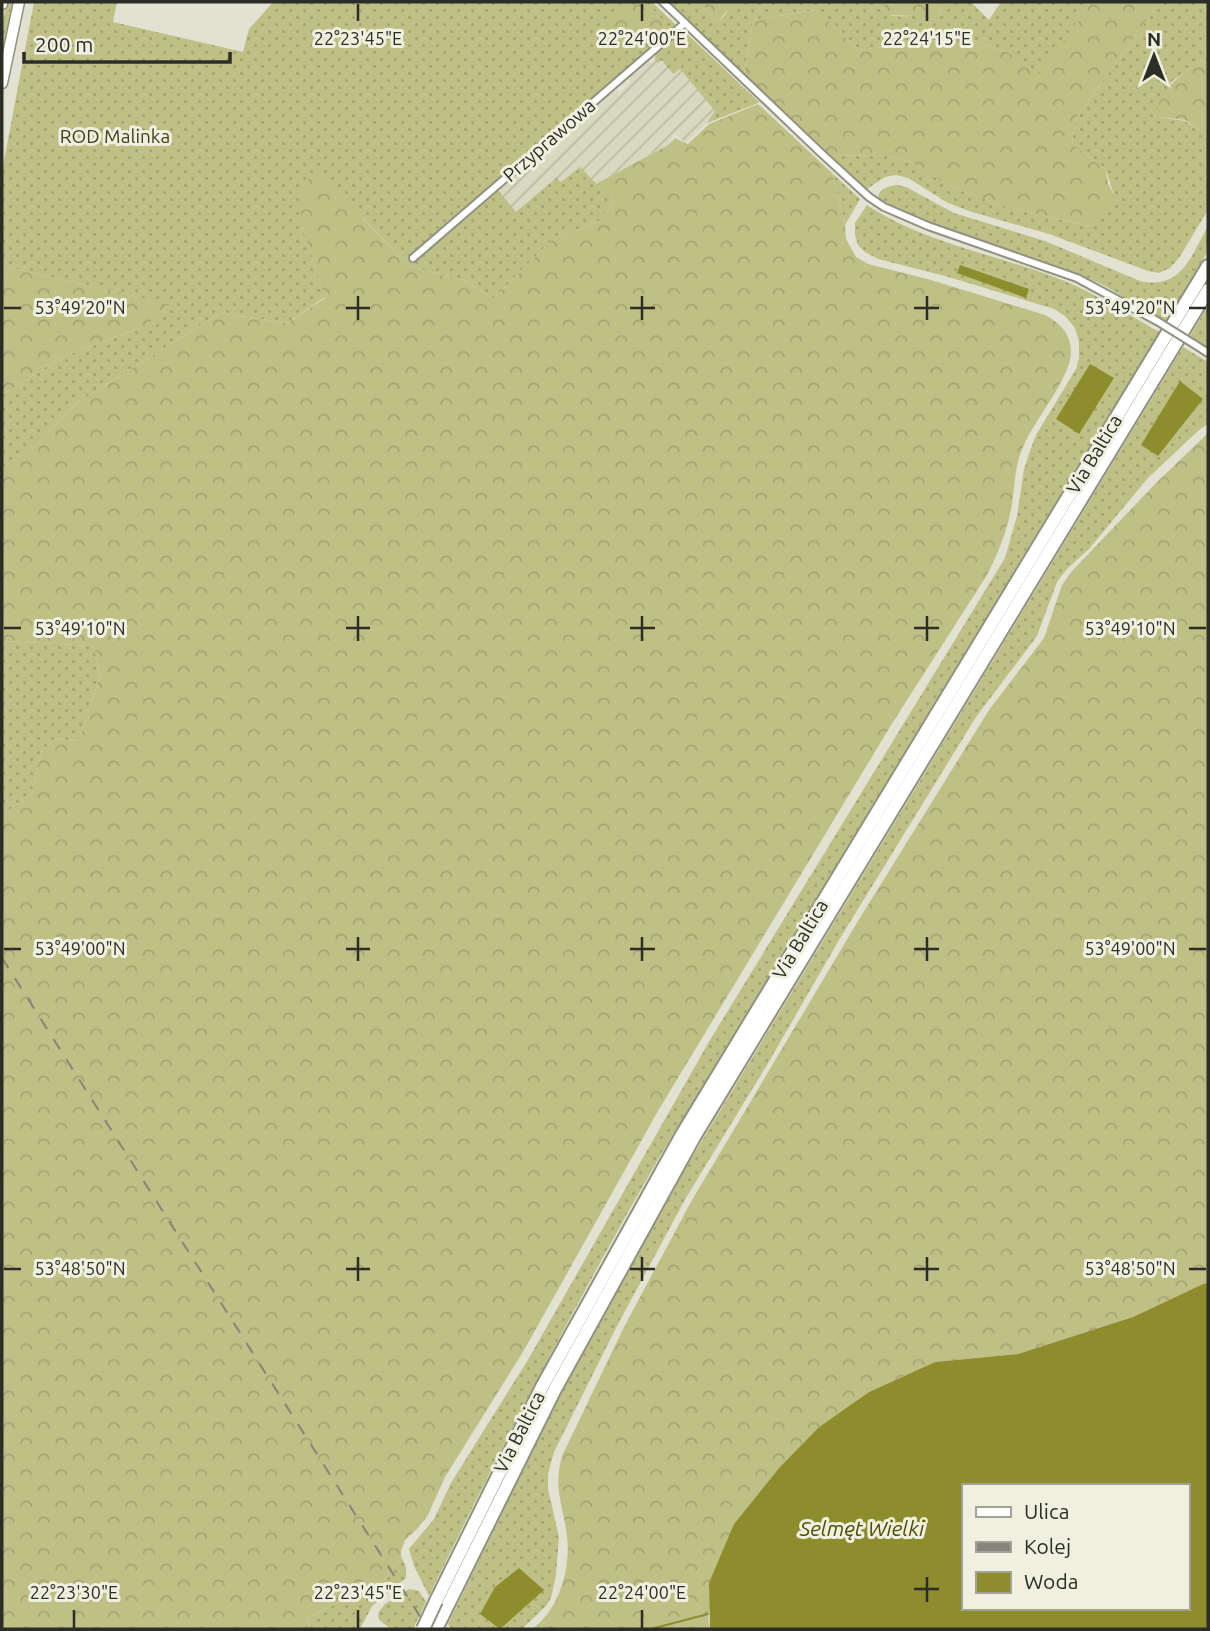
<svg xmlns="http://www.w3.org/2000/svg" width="1210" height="1631" viewBox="0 0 1210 1631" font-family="Ubuntu,sans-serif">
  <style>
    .industrial { fill: url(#industrial-furrows) }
    .grass { fill: url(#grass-dots) }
    .forest { fill: url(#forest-crowns) }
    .water { fill: #8e8d2d; fill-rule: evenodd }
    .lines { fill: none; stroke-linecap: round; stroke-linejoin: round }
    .stream { stroke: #8e8d2d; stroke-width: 2 }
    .minor-casing { stroke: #909181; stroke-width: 10 }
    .secondary-casing { stroke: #909181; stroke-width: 13 }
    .motorway-casing { stroke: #909181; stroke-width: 16 }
    .minor { stroke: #fff; stroke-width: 6 }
    .secondary { stroke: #fff; stroke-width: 10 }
    .motorway { stroke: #fff; stroke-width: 12 }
    .rail { stroke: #85857a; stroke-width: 2; stroke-dasharray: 12 12; stroke-linecap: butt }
    .minor-bridge-casing { stroke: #909181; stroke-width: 10; stroke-linecap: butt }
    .motorway-bridge-casing { stroke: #909181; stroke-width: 16; stroke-linecap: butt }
    .minor-bridge { stroke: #fff; stroke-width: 6 }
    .motorway-bridge { stroke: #fff; stroke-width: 12 }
    .ticks { fill: none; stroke: #2d2d27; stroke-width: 2.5 }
    .labels { text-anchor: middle; stroke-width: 6; stroke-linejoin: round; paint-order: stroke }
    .park-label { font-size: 19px; fill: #3f3f17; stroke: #eff0df }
    .street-label { font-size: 19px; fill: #2d2d27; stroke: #eff0df }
    .water-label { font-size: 21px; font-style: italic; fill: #4f4d01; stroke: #eff0df }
    .ticks-label { font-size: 18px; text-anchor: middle; fill: #2d2d27; stroke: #eff0df; stroke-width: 6; stroke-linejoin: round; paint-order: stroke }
  </style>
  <defs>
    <pattern id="industrial-furrows" width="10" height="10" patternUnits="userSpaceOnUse" patternTransform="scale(1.75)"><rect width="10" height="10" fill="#d8d9c0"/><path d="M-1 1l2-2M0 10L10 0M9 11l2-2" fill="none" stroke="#babba5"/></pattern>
    <pattern id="grass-dots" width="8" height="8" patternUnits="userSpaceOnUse" patternTransform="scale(1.75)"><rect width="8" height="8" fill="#bfc085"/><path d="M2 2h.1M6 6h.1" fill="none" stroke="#a4a573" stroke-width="1.8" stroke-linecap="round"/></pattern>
    <pattern id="forest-crowns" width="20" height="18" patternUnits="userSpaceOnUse" patternTransform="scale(1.75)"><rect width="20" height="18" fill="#bfc085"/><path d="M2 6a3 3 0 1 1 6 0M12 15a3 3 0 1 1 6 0" fill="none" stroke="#a4a573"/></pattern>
  </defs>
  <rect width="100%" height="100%" fill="#e2e2d2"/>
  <polygon class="industrial" points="682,31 758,103 707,123 686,143 674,134 668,145 596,184 549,239 493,196 541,153 548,155 559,145 556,140 614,90 620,92 631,82 628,78 648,61 650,63 653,61 656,54"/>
  <g class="grass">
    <polygon points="7,2 14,2 2,60 2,26"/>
    <polygon points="34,2 117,2 113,22 243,52 249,29 273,2 652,2 676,25 410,256 415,261 497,189 516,212 556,178 561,182 580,167 614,202 599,221 553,239 493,299 464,280 408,266 363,218 302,226 325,297 287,323 220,313 77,403 37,445 2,469 2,395 60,358 147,325 168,304 2,266 2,171"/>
    <path d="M668 2H701L713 18 720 21 732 5 751 2H886L883 8 888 15C905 18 921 14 938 17L946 2H971L989 20 1001 2H1091L1040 75 1007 52 963 37 859 50 814 10 753 20 744 74Z"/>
    <polygon points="1160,2 1208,2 1208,64 1202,60 1171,82 1158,117 1185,121 1199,130 1208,130 1208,210 1179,258 1170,268 1159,273 1148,271 1049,234 972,212 948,203 908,178 896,175 885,177 867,189 829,155 887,156 911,162 949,186 1004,206 1088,226 1114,195 1106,170 1072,143 1076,118"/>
    <polygon points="683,30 759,102 758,103 707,123 715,111 680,69 673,74 662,60 658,63 655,59 656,54"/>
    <polygon points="832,173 860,199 845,225"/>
    <path d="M897 185 906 187 954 213 1045 241 1140 281C1182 290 1191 256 1208 226V251L1165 322 1107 287 1075 272 904 213 878 198C879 188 889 186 897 185Z"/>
    <path d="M867 205C921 241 988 253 1049 275 1088 289 1123 311 1159 332L660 1156C577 1300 501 1447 429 1596L414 1566 409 1549 434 1519 451 1483 529 1358 710 1040 1005 558 1017 516 1024 469 1030 451 1036 435 1076 369 1079 358V342L1075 328 1065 316 1054 309 945 276 878 259 865 252 858 245 855 235V223Z"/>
    <polygon points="1208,306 1208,348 1190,336"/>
    <polygon points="1183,347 1208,362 1208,424 1199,430 1147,479 1089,549 1066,570 1057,582 1037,636 976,717 839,940 767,1065 687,1196 618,1324 554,1452 548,1474 548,1489 559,1537 556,1575 551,1598 546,1606 522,1629 451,1629 448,1624 559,1397 686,1167"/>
    <polygon points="2,641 94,646 100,677 79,741 56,739 42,750 32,792 2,816"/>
    <polygon points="401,1556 406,1567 406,1578 372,1606 360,1629 311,1629 307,1618 384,1580"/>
    <polygon points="409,1589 419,1591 426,1602 413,1629 391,1629 379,1620 378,1613 385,1604"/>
  </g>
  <g class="forest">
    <polygon points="640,2 647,3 666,23 647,39 623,41 607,39 602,31 625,10"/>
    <path d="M701 2H751C735 7 728 5 720 21L713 18Z"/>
    <polygon points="886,2 946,2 938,17 888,15 883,8"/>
    <path d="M1091 2H1160L1076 118 1072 143 1106 170 1108 183 1114 195C1110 211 1101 217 1088 226L1004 206 949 186 911 162 887 156 829 155 744 74 753 20 815 10 859 50 963 37 1007 52 1040 74Z"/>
    <path d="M1202 60 1208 64V130H1199L1185 120 1158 117C1154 91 1184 73 1202 60Z"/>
    <path d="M758 104 832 173 845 225 846 239 856 257 868 264 931 280 1045 315C1060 323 1071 334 1071 352 1071 378 1034 420 1023 447 1014 467 1015 489 1011 510 1006 533 998 554 987 575L893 722 658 1111 523 1352 445 1477 428 1515 418 1528 405 1540 401 1551V1556L384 1580 307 1618 311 1629H2V816L32 792 42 750 56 739 79 741 100 677 94 646 2 641V468L37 445 77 403 220 313 287 323 325 298 302 226 299 187 318 171 408 266 464 280 493 299 553 239 599 221 614 202 596 184 668 145 675 138 688 144 709 124Z"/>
    <polygon points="2,266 169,304 147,325 60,358 2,395"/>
    <path d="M1208 433V1283L1203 1284 1133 1317 1018 1354 935 1362 869 1392 819 1427 779 1468 734 1524 708 1614 710 1629H532C559 1610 571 1569 567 1536 563 1505 553 1488 562 1456L624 1327 692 1200 858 921 989 710 1044 638 1062 585 1072 571 1155 484Z"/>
  </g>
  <g class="water">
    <polygon points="960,265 1029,289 1026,298 957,273"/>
    <polygon points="1090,364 1114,378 1079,434 1056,419"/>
    <polygon points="1180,381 1203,399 1158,456 1141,445"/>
    <path d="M1208 1283V1629H710L709 1583 734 1524 779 1468 819 1427 869 1392 935 1362 1018 1354 1133 1317 1203 1284ZM963 1486H1187V1608H963Z"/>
    <polygon points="519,1568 544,1590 500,1629 480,1614 495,1587"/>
  </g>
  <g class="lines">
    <g class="stream">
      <polyline points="551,1628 551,1629"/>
      <polyline points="651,1629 708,1614"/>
    </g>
    <g class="minor-casing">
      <g id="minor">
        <polyline points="663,2 821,153 869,197 884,207 928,226 1077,278 1157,321"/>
        <polyline points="413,258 685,23"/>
        <polyline points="1194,344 1208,353"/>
      </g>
    </g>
    <g class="secondary-casing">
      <g id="secondary">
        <polyline points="2,4 2,2"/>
        <polyline points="2,83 19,2"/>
      </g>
    </g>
    <g class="motorway-casing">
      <g id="motorway">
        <polyline points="436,1601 542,1387 683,1133 1208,266"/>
        <polyline points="436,1629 554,1391 694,1137 1208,290"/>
      </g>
    </g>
    <use href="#minor" class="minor"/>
    <use href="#secondary" class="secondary"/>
    <use href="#motorway" class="motorway"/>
    <polyline class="rail" points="2,958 428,1629"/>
    <g class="minor-bridge-casing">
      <polyline id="minor-bridge" points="1157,321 1194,344"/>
    </g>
    <g class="motorway-bridge-casing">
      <polyline id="motorway-bridge" points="423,1629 436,1601"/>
    </g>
    <use href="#minor-bridge" class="minor-bridge"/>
    <use href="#motorway-bridge" class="motorway-bridge"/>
  </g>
  <path class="ticks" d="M358 4V21M642 4V21M927 4V21M358 296V320M642 296V320M927 296V320M4 308H21M346 308H370M630 308H655M914 308H939M1189 308H1206M358 616V641M642 616V641M927 616V641M4 628H21M346 628H370M630 628H655M914 628H939M1189 628H1206M358 937V961M642 937V961M927 937V961M4 949H21M346 949H370M630 949H655M914 949H939M1189 949H1206M358 1257V1281M642 1257V1281M927 1257V1281M4 1269H21M346 1269H370M630 1269H655M914 1269H939M1189 1269H1206M927 1577V1602M914 1589H939M74 1610V1628M358 1610V1628M642 1610V1628"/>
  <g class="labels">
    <g class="park-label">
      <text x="115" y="143">ROD Malinka</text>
    </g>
    <g class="street-label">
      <text transform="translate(549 140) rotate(-41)" y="7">Przyprawowa</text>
      <text transform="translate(1094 454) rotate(-59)" y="7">Via Baltica</text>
      <text transform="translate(800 939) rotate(-59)" y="7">Via Baltica</text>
      <text transform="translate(519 1432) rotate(-63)" y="7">Via Baltica</text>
    </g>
    <g class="water-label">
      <text x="862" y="1536">Selmęt Wielki</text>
    </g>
  </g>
  <g class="ticks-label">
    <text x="358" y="45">22°23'45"E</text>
    <text x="642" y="45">22°24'00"E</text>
    <text x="927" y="45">22°24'15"E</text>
    <text x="80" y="314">53°49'20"N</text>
    <text x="1130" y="314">53°49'20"N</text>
    <text x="80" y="635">53°49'10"N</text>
    <text x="1130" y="635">53°49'10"N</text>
    <text x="80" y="955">53°49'00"N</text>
    <text x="1130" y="955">53°49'00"N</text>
    <text x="80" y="1275">53°48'50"N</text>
    <text x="1130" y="1275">53°48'50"N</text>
    <text x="74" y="1599">22°23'30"E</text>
    <text x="358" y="1599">22°23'45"E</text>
    <text x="642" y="1599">22°24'00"E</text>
  </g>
  <rect width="1210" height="1631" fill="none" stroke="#2d2d27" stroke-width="7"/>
  <rect x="962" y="1484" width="228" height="126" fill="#eff0df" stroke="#a1a295" stroke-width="2"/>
  <rect x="976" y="1507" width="35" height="10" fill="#ffffff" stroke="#a1a295" stroke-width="2"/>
  <text x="1024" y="1519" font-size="21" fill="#2d2d27">Ulica</text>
  <rect x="976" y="1542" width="35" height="10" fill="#85857a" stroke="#a1a295" stroke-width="2"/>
  <text x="1024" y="1554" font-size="21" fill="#2d2d27">Kolej</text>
  <rect x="976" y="1572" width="35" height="21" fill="#8e8d2d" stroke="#a1a295" stroke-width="2"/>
  <text x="1024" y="1589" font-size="21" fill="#2d2d27">Woda</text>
  <g transform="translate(1154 56)" stroke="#eff0df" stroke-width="5" paint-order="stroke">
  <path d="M0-5L12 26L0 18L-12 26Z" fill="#2d2d27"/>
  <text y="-10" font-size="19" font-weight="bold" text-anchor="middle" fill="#2d2d27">N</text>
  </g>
  <path d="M24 52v10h206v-10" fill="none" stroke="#2d2d27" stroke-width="3.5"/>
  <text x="35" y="52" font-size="21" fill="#2d2d27" stroke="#eff0df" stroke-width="5" paint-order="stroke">200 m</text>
</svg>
